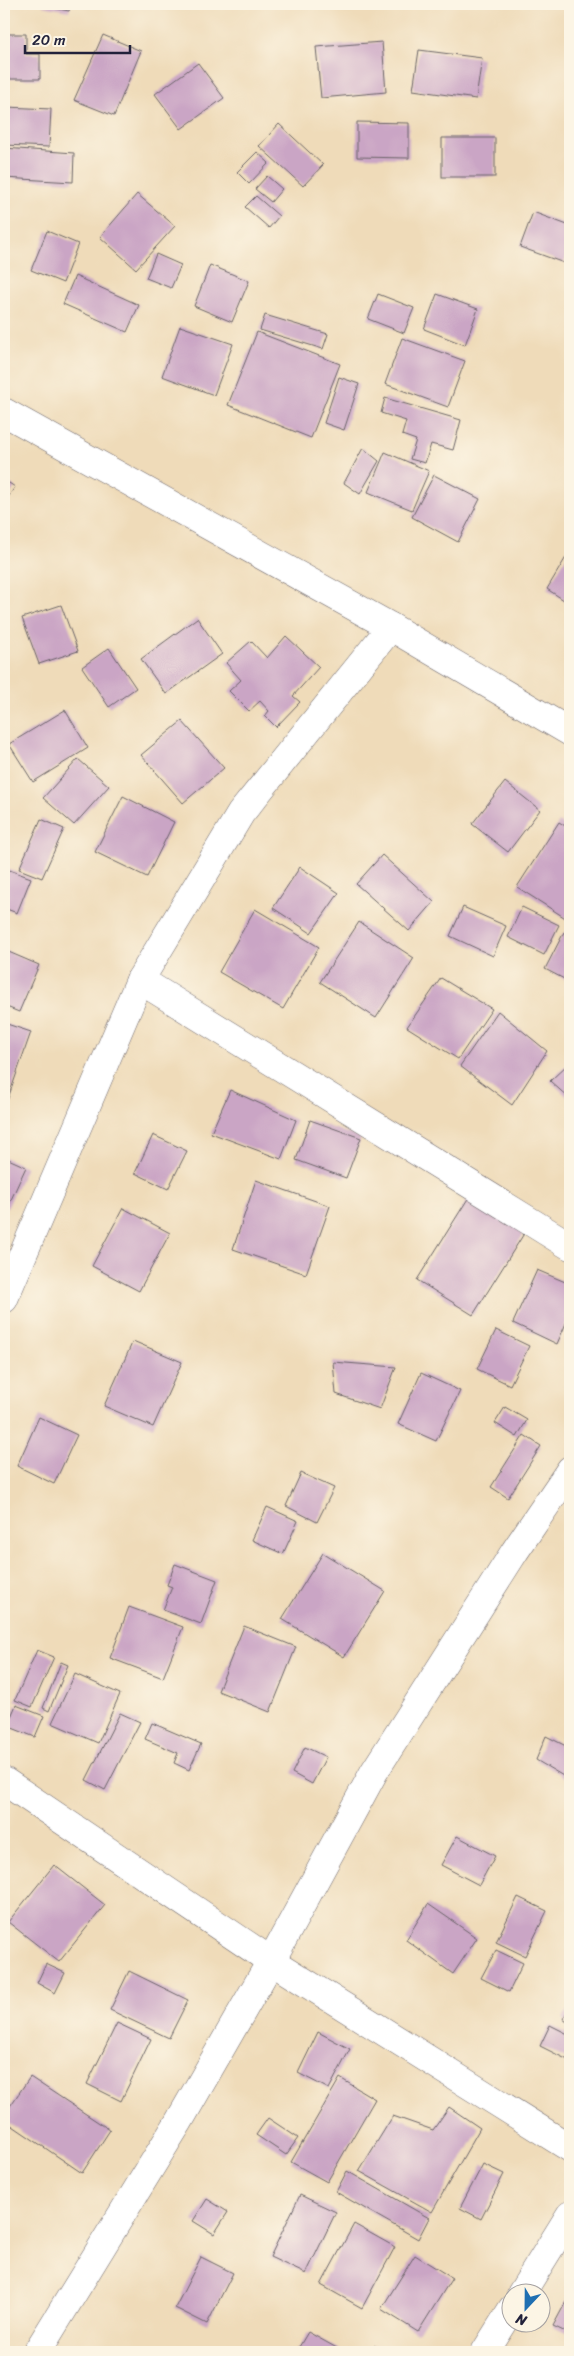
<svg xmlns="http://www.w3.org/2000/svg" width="574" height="2356" viewBox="0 0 574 2356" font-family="Sriracha,sans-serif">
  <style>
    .building { fill: #caa5c5 }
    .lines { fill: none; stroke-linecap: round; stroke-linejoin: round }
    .minor-casing { stroke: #6a6367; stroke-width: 29 }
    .tertiary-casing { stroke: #6a6367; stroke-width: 29 }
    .minor { stroke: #fff; stroke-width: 28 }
    .tertiary { stroke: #fff; stroke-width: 28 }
  </style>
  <rect width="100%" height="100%" fill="#fcf5e5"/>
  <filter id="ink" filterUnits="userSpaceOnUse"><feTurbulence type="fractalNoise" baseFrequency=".02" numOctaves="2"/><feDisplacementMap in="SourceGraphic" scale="10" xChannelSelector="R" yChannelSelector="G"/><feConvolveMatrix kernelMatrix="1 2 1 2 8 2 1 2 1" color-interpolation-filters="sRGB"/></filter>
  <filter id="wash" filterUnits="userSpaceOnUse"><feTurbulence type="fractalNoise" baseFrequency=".0096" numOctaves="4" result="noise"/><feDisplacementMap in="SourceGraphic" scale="20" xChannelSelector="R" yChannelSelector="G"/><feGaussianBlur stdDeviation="1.12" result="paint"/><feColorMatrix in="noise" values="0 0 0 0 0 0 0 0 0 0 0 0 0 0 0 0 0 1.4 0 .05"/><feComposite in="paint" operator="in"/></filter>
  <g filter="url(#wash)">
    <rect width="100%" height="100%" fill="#efdbb9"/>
    <g id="blocks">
      <g class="building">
        <polygon points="43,4 71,4 69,11 43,6"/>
        <polygon points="4,34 26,34 26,54 40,54 40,79 4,79"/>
        <polygon points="103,35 141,51 114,116 74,100"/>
        <polygon points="382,42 386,92 321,98 316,47"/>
        <polygon points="419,50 482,58 476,99 413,90"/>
        <polygon points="198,63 224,98 181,129 155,94"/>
        <polygon points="6,107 51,109 49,147 4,145"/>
        <polygon points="357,122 409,123 409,158 357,157"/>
        <polygon points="279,124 323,165 303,186 259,146"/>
        <rect x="442" y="138" width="53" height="39"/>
        <polygon points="4,148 74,153 73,182 4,178"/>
        <polygon points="257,152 269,163 249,184 237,172"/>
        <polygon points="267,176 282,189 271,202 255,189"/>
        <polygon points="137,194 175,226 136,269 100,237"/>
        <polygon points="256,196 279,216 269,228 245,207"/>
        <polygon points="533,212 570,226 570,247 564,263 520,247"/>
        <polygon points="47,231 78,244 63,283 31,270"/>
        <polygon points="156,254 181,265 171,288 146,278"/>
        <polygon points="210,265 249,281 232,322 194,306"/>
        <polygon points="75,276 139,305 127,332 63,304"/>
        <polygon points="378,294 414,308 404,333 368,319"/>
        <polygon points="437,294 478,309 465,345 424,329"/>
        <polygon points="265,315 328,334 323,349 260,330"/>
        <polygon points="180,326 233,344 214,395 162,376"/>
        <polygon points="257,332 340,364 311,438 228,405"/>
        <polygon points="402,338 465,361 448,407 385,384"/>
        <polygon points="339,377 359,384 344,430 324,423"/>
        <polygon points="385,398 461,420 453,450 431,444 425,463 410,459 416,440 402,435 406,421 381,413"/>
        <polygon points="363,448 379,461 360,494 344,483"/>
        <polygon points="385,452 429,471 412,510 368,492"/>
        <polygon points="434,475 480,499 458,542 412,517"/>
        <polygon points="6,481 15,487 4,503 4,485"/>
        <polygon points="568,554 570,555 570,604 547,589"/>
        <polygon points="61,605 78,651 39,664 22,618"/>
        <polygon points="197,618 222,654 166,694 141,659"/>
        <polygon points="286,636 319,667 293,696 300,702 276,727 265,716 269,711 260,701 249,711 229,691 241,680 226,663 251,641 267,658"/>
        <polygon points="109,648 136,688 109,707 82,667"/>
        <polygon points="65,710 88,748 33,782 9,744"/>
        <polygon points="182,721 224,768 183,803 141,755"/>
        <polygon points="78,759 109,786 74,825 43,798"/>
        <polygon points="505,782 540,810 508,852 472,824"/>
        <polygon points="123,796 174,822 147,877 95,852"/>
        <polygon points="41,819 64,829 42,878 19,869"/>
        <polygon points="559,822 570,829 570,921 517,887"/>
        <polygon points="382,855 434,902 409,931 356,884"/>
        <polygon points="300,867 339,893 311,933 273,908"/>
        <polygon points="4,868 31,878 17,913 4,908"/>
        <polygon points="463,907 506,926 493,956 450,936"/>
        <polygon points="522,907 559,925 544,955 508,937"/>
        <polygon points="255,909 319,947 283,1009 219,972"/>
        <polygon points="359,922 414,958 376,1018 320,982"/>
        <polygon points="564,932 570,935 570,982 545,969"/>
        <polygon points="4,950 39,965 19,1012 4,1006"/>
        <polygon points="441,978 492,1009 458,1059 407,1027"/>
        <polygon points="498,1011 547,1051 512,1105 460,1066"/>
        <polygon points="4,1023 31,1032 6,1104 4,1104"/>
        <polygon points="570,1062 570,1099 550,1081"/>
        <polygon points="230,1090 296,1120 281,1159 211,1133"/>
        <polygon points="310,1120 361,1138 346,1178 296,1160"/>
        <polygon points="153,1135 187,1151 168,1189 135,1173"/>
        <polygon points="4,1157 26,1167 4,1215"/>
        <polygon points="256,1180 330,1206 306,1274 233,1249"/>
        <polygon points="469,1197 525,1232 473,1315 417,1280"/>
        <polygon points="123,1208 170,1233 139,1291 92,1266"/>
        <polygon points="537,1270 570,1284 570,1314 557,1344 513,1323"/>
        <polygon points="496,1330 529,1346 510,1385 477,1369"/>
        <polygon points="133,1341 182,1362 153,1427 104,1406"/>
        <polygon points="333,1362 396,1367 380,1409 336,1394"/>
        <polygon points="421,1373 460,1391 436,1441 398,1424"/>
        <polygon points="505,1407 527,1420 517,1437 495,1423"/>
        <polygon points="39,1417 77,1435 54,1484 17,1466"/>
        <polygon points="524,1435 541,1446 508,1498 491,1487"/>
        <polygon points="301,1473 334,1488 317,1522 286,1506"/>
        <polygon points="267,1507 298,1521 283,1554 252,1540"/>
        <polygon points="323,1553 385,1591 344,1657 282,1619"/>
        <polygon points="175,1564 217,1580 201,1624 163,1610 172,1587 167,1585"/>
        <polygon points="129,1607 183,1627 163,1678 110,1658"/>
        <polygon points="244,1626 296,1647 270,1712 218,1691"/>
        <polygon points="37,1650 54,1657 32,1707 15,1700"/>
        <polygon points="61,1662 68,1665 49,1711 43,1708"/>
        <polygon points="75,1674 120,1694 98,1743 52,1723"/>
        <polygon points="16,1705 44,1716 35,1737 7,1726"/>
        <polygon points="120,1713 140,1722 105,1790 86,1780"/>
        <polygon points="152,1723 201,1744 189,1770 174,1763 178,1753 145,1739"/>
        <polygon points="546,1736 566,1746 570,1740 570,1780 536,1760"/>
        <polygon points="305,1747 326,1757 312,1784 292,1773"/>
        <polygon points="457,1836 495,1856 479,1885 441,1865"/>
        <polygon points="54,1865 105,1905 59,1962 8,1922"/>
        <polygon points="518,1897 547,1911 525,1956 496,1942"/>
        <polygon points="428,1904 477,1938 453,1974 406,1940"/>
        <polygon points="496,1950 523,1963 509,1992 481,1978"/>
        <polygon points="46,1964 65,1973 55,1993 37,1983"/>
        <polygon points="129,1971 188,2000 169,2038 110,2010"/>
        <polygon points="570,2007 570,2024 563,2019"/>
        <polygon points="117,2023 151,2039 121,2101 87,2084"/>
        <polygon points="550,2025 570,2035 570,2061 540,2046"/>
        <polygon points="318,2032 350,2049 329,2089 298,2073"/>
        <polygon points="30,2077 110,2130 82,2173 4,2120 4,2115"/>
        <polygon points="340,2078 375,2099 327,2182 291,2162"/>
        <polygon points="449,2107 480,2128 432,2212 359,2171 393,2116 433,2130"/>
        <polygon points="268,2118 298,2138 286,2155 256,2135"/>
        <polygon points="483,2164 504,2174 481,2219 460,2208"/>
        <polygon points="347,2171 429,2218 418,2239 336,2192"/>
        <polygon points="300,2195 336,2212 306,2274 270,2257"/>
        <polygon points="207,2199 228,2212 214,2234 193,2221"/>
        <polygon points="354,2224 395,2247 362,2308 321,2285"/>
        <polygon points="415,2255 452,2278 418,2332 381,2309"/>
        <polygon points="201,2257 233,2273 207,2324 175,2308"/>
        <polygon points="568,2298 570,2299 570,2334 553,2326"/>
        <polygon points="308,2332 344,2352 296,2352"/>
        <polygon points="374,2345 383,2352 369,2352"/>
      </g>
    </g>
  </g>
  <g filter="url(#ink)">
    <use href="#blocks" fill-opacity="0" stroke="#6a6367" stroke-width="1"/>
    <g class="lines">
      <g class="minor-casing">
        <g id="minor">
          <polyline points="140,980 570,1246"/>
          <polyline points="4,1299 140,980 241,813 391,627"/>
          <polyline points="4,1781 271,1961 570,2148"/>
          <polyline points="521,2294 570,2215"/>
          <polyline points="37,2352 178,2123 271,1961 374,1772 515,1551 570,1470"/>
          <polyline points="485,2352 512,2309"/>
        </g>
      </g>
      <g class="tertiary-casing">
        <polyline id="tertiary" points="4,412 391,627 570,732"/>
      </g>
      <use href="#minor" class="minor"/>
      <use href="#tertiary" class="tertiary"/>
    </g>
  </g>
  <rect width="574" height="2356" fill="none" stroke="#fcf5e5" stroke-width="20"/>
  <g transform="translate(526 2308) rotate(202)"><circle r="24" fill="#fcf5e5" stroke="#a5a1a1"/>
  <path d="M0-4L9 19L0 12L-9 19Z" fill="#1f6fb2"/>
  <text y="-8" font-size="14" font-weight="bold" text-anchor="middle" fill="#22223b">N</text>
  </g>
  <path d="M25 45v8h105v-8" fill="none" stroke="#22223b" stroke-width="2.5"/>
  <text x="32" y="45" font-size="15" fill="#22223b" stroke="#fcf5e5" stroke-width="4" paint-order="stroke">20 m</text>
</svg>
